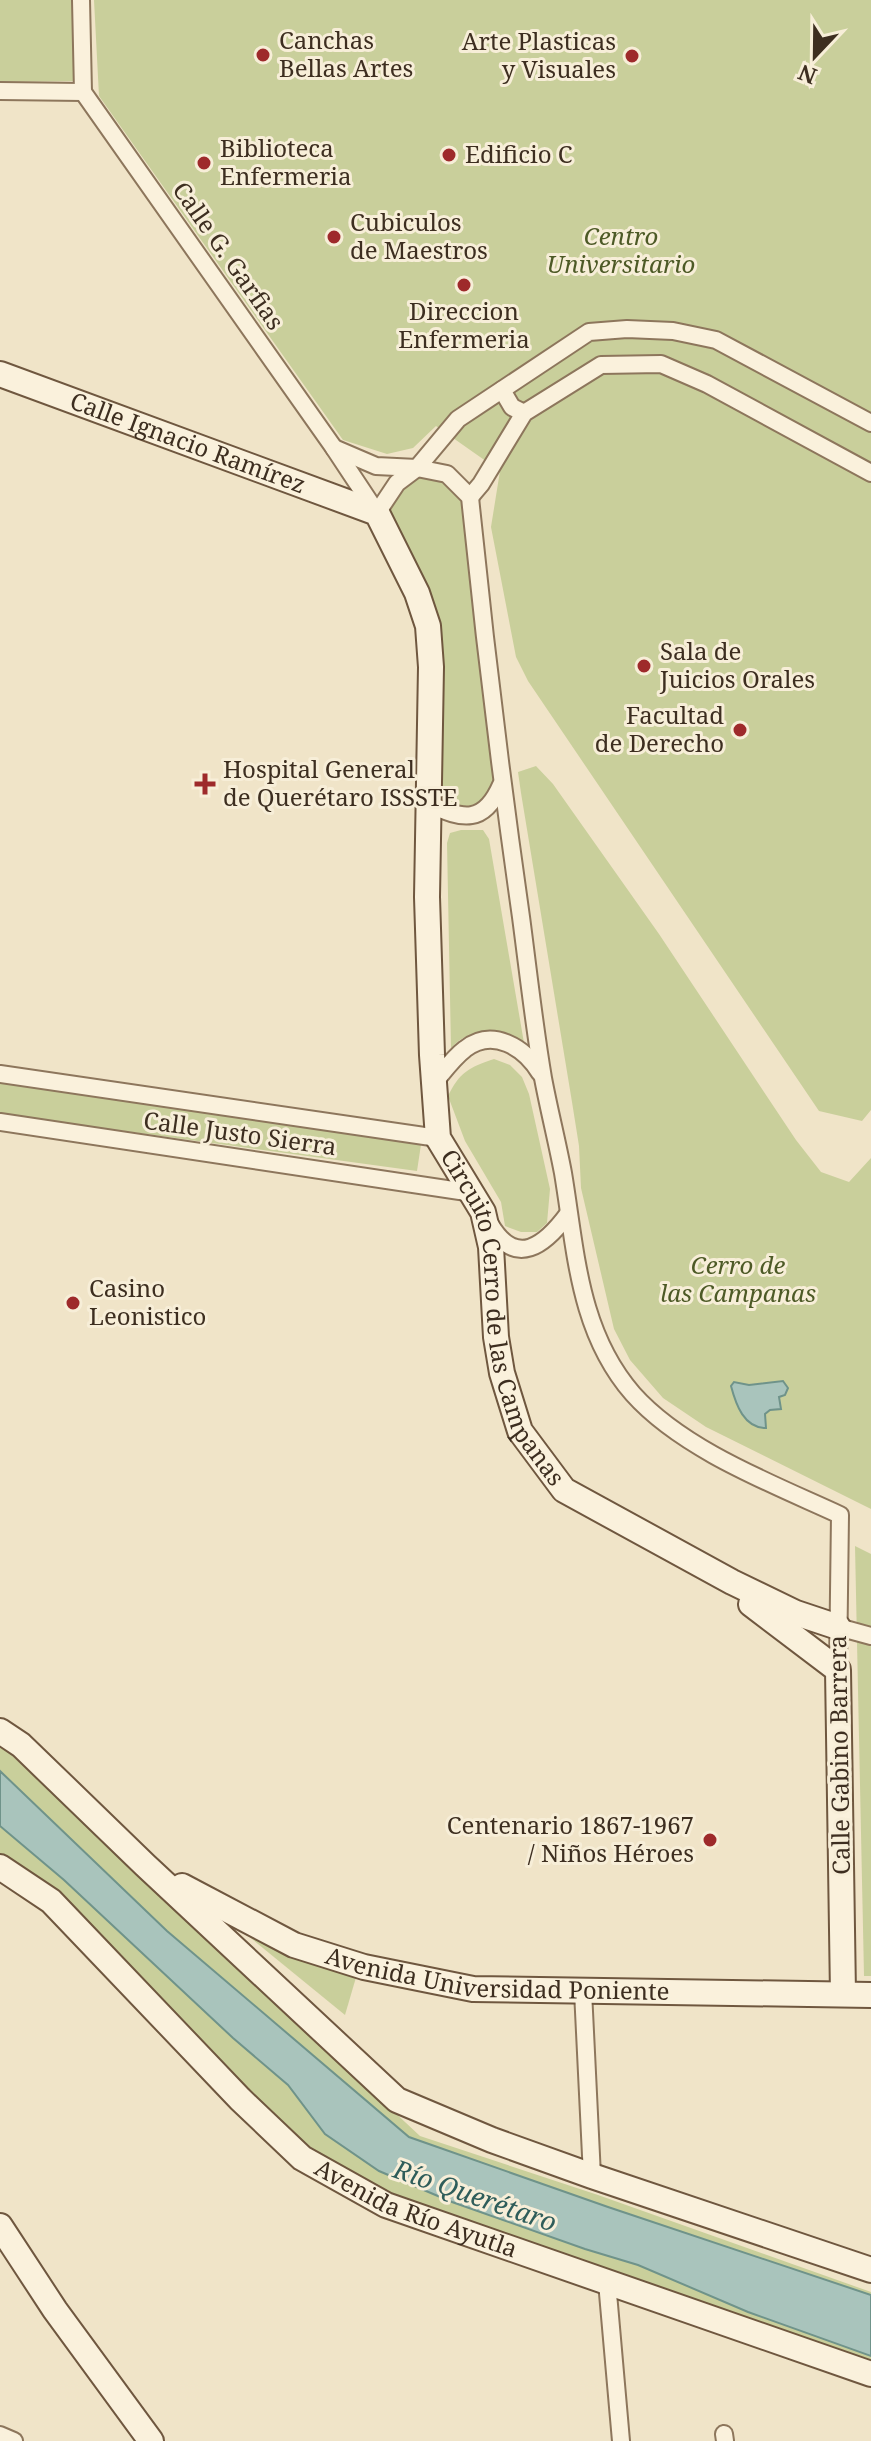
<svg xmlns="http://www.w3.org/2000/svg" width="871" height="2441" viewBox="0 0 871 2441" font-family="'Noto Serif',serif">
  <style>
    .green { fill: #c9cf9b }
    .water { fill: #a9c4bc; stroke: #6f938a; stroke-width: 2 }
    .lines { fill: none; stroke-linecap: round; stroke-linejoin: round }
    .street-casing { stroke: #8d765c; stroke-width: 20 }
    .secondary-casing { stroke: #6f573f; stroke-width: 28 }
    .street { stroke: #faf1dc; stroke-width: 16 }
    .secondary { stroke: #faf1dc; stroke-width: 24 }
    .poi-dot { fill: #9e2a2b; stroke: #f7eed8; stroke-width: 3 }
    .labels { text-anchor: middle; stroke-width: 6; stroke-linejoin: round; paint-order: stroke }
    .poi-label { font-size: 24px; fill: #3d2e20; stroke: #f7eed8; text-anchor: start }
    .park-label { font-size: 24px; font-style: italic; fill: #4d5a26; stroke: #f7eed8 }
    .street-label { font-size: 24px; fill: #3d2e20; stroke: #f7eed8 }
    .water-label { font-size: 26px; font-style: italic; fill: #2f5d5a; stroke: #f7eed8 }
  </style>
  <rect width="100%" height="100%" fill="#f0e4c8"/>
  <g class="green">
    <polygon points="0,0 76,0 77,81 0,82"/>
    <polygon points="94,0 871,0 871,1110 862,1121 819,1111 528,681 516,657 491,527 500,471 436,426 413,448 387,454 343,440 99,96"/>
    <polygon points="417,468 447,474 470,497 502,783 476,814 441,810 431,667 377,513"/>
    <polygon points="536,766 553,784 659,934 796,1140 821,1172 849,1182 871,1158 871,1509 706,1427 663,1398 630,1360 614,1329 581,1188 579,1146 572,1102 521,793 518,772"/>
    <path d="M461 830H483L489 839 524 1043C496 1034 474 1023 451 1048L447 843 450 833Z"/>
    <path d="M494 1059 510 1065 522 1077 529 1094 550 1189 547 1223 537 1232H521L505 1226 501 1202 465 1141 448 1096C459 1073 469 1067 494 1059Z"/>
    <polygon points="0,1081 422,1138 417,1171 0,1114"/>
    <polygon points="855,1546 871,1554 871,1976 864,1976"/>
    <polygon points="0,1747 4,1748 420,2136 598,2195 871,2292 871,2371 411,2210 309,2157 64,1901 0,1854"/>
    <polygon points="241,1930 357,1974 345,2015"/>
  </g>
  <g class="water">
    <path d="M783 1381 788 1388 785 1395 779 1397 781 1409 770 1410 765 1414 766 1428C744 1428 736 1405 731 1386L734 1382 749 1385Z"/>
    <polygon points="0,1771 167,1931 409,2137 608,2207 871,2295 871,2356 748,2312 638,2265 585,2249 452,2202 379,2171 325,2134 288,2085 233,2038 64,1880 0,1826"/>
  </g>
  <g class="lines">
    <g class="street-casing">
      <g id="street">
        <polyline points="81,0 83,92 334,448 377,513 397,483 417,468 458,419 589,332 627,329 673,331 716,340 871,423"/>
        <polyline points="0,91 83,92"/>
        <polyline points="502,390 512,407 524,413"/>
        <path d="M334 448 376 466 417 468 447 474 470 497C484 637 501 777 521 917 528 970 534 1025 543 1078 549 1110 557 1141 563 1173 576 1250 578 1331 633 1394 683 1450 773 1484 840 1515L838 1670"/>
        <polyline points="470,497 481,484 524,413 601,365 661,364 707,384 871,473"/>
        <path d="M429 804C463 820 484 824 501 785"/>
        <polyline points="0,1074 438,1138"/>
        <path d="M434 1083C444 1071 453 1058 465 1049 493 1027 525 1048 540 1073"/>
        <polyline points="0,1122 473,1193"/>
        <path d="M490 1224C516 1269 545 1245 568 1214"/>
        <polyline points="838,1627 871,1636"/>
        <polyline points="583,1991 592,2176"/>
        <polyline points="607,2282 621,2441"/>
        <polyline points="724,2434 725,2441"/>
        <polyline points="0,2435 14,2441"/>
      </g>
    </g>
    <g class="secondary-casing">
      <g id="secondary">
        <path id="s1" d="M0 374 377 513 417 593 428 626 431 667 427 897 432 1055 438 1138 483 1212 491 1247 496 1337 502 1373 520 1431 564 1490 732 1582 796 1613 838 1627"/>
        <polyline points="751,1604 838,1670 843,1994"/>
        <polyline points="0,1731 21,1745 145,1865 397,2100 492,2140 592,2176 871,2270"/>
        <path id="s2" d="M0 1867 51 1901 240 2099 302 2158 386 2205 871 2374"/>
        <path id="s3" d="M182 1886 294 1945 364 1967 473 1989 871 1995"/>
        <polyline points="0,2226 55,2310 151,2441"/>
      </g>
    </g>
    <use href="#street" class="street"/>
    <use href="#secondary" class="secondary"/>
  </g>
  <g class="poi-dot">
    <circle cx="263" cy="55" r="8"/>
    <circle cx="632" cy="56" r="8"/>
    <circle cx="449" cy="155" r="8"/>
    <circle cx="204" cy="163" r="8"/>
    <circle cx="334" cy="237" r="8"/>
    <circle cx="464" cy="285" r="8"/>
    <circle cx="644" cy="666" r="8"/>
    <circle cx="740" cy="730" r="8"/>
    <path d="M201 772h8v8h8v8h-8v8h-8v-8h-8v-8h8z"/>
    <circle cx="73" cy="1303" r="8"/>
    <circle cx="710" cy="1840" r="8"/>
  </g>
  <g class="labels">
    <g class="poi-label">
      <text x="279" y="49">Canchas<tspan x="279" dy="28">Bellas Artes</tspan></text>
      <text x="616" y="50" text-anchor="end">Arte Plasticas<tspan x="616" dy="28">y Visuales</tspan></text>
      <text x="220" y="157">Biblioteca<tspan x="220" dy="28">Enfermeria</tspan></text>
      <text x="465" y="163">Edificio C</text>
      <text x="350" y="231">Cubiculos<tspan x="350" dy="28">de Maestros</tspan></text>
      <text x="464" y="320" text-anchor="middle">Direccion<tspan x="464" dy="28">Enfermeria</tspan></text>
      <text x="660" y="660">Sala de<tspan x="660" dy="28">Juicios Orales</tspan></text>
      <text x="724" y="724" text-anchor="end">Facultad<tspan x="724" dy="28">de Derecho</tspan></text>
      <text x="223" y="778">Hospital General<tspan x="223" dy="28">de Querétaro ISSSTE</tspan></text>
      <text x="89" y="1297">Casino<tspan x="89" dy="28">Leonistico</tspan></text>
      <text x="694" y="1834" text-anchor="end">Centenario 1867-1967<tspan x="694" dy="28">/ Niños Héroes</tspan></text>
    </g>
    <g class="park-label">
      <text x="621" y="245">Centro<tspan x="621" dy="28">Universitario</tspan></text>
      <text x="738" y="1274">Cerro de<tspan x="738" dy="28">las Campanas</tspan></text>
    </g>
    <g class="street-label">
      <text transform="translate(228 256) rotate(55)" y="8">Calle G. Garfias</text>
      <text dy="8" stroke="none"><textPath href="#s1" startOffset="200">Calle Ignacio Ramírez</textPath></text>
      <text transform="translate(240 1134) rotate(8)" y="8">Calle Justo Sierra</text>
      <text dy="8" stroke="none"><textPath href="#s1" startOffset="1234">Circuito Cerro de las Campanas</textPath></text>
      <text transform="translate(840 1755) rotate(-91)" y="8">Calle Gabino Barrera</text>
      <text dy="8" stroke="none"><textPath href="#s3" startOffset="334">Avenida Universidad Poniente</textPath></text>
      <text dy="8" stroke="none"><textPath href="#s2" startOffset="546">Avenida Río Ayutla</textPath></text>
    </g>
    <g class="water-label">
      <text transform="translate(475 2196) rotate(19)" y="9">Río Querétaro</text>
    </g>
  </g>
  <g transform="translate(815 56) rotate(202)" stroke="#f7eed8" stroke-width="6" paint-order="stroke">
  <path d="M0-6L14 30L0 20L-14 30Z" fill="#3d2e20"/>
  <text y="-12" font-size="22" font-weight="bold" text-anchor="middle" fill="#3d2e20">N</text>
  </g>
</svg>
